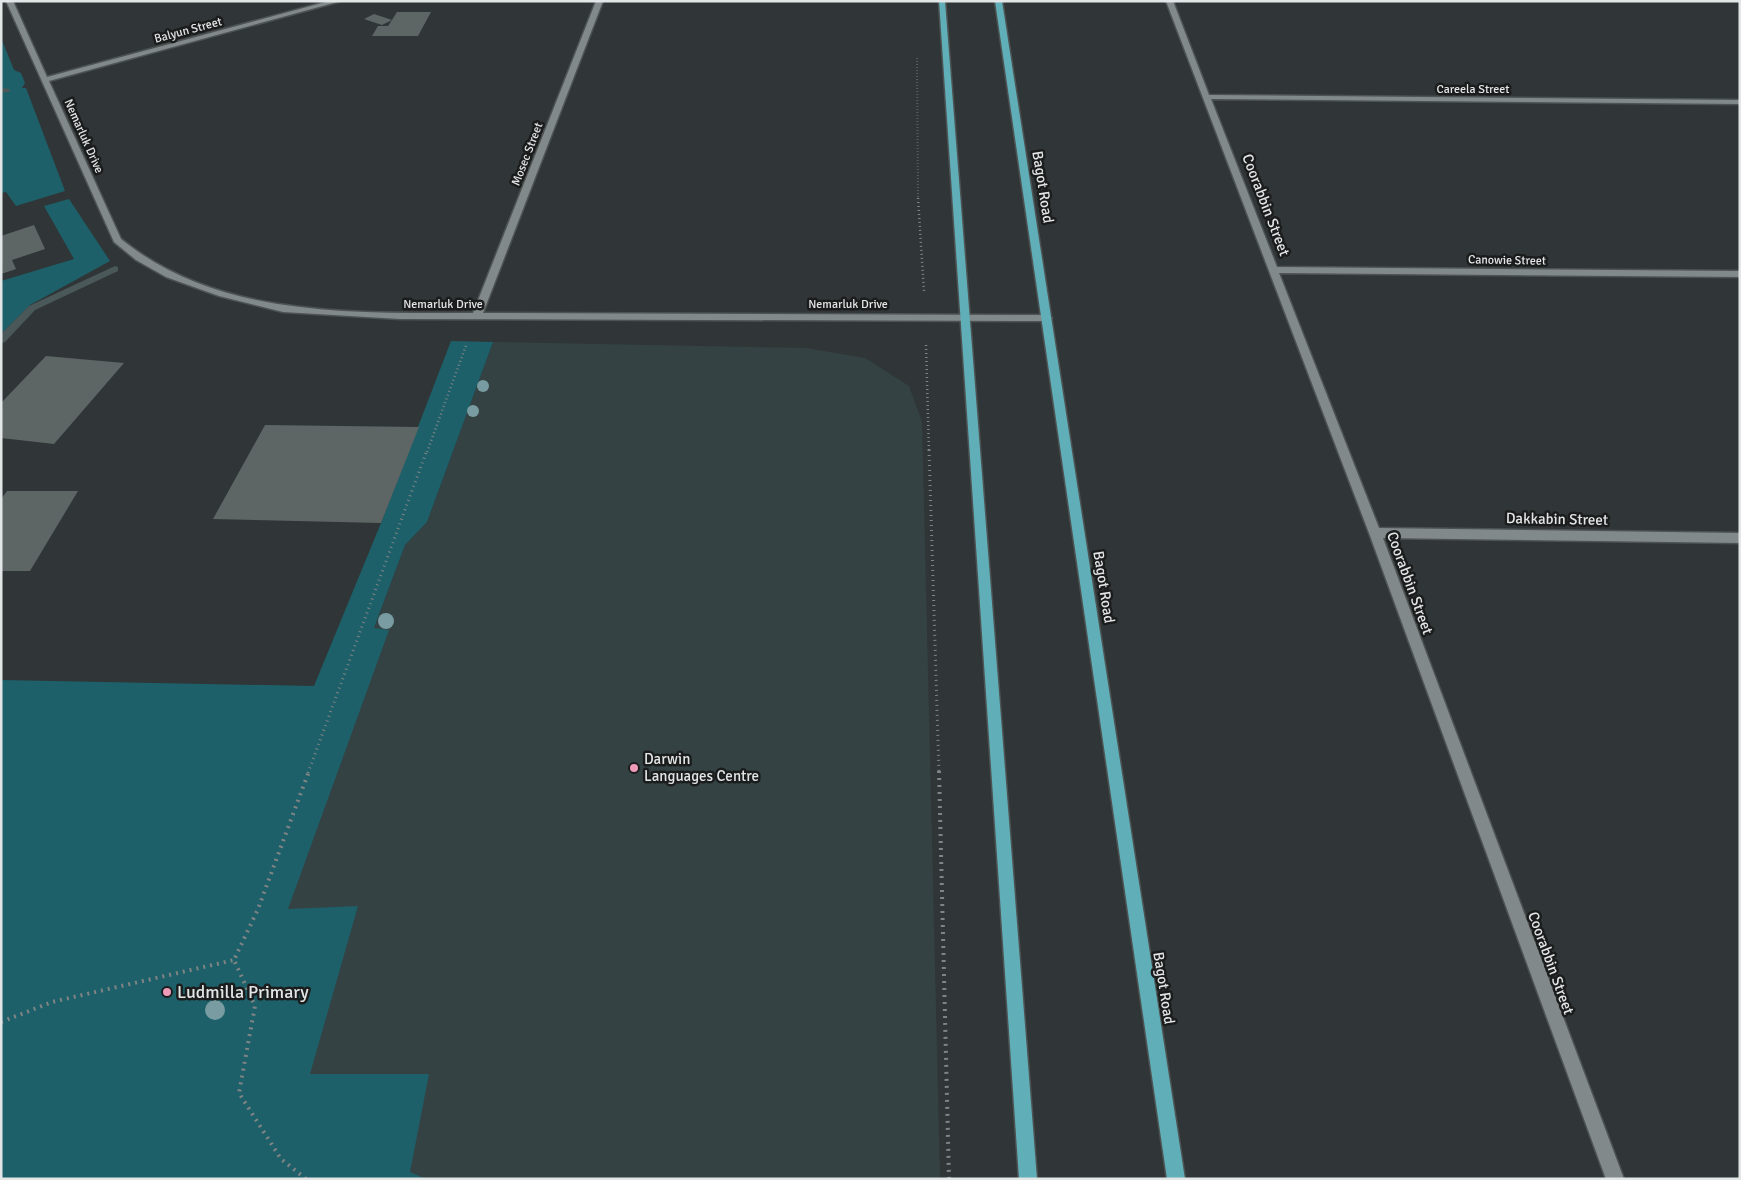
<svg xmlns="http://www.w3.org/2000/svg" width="1741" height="1180" viewBox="0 0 1741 1180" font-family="Signika,sans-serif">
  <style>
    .built { fill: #344244 }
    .green { fill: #1d6069 }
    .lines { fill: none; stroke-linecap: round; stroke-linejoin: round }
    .stream { fill: #4a585a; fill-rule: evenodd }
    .building { fill: #5e6565 }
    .minor-casing { stroke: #4d5252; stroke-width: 3 }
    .major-casing { stroke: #4d5252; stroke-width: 3 }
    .path-far3 { stroke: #7f8485; stroke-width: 2; stroke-dasharray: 0.5 2.5; stroke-linecap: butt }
    .path-far2 { stroke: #7f8485; stroke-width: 2.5; stroke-dasharray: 1 3; stroke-linecap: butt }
    .path-far1 { stroke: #7f8485; stroke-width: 3; stroke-dasharray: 1 4; stroke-linecap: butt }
    .path { stroke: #7f8485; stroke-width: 4; stroke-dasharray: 2 5; stroke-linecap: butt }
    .minor { fill: #82898a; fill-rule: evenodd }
    .major { fill: #5faeb8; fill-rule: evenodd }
    .tree { fill: #789ca1 }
    .poi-dot { fill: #ef9ab8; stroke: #1b1d1d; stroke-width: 2 }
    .labels { text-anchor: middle; stroke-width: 5; stroke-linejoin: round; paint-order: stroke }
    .far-street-label { font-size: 12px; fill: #e2e6e6; stroke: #1b1d1d }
    .street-label { font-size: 15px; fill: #e2e6e6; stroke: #1b1d1d }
    .poi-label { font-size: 15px; fill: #e2e6e6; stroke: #1b1d1d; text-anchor: start }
    .near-poi-label { font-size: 18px; fill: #e2e6e6; stroke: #1b1d1d; text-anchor: start }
  </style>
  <rect width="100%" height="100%" fill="#303637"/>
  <polygon class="built" points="493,342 806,348 865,358 909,386 922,422 940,1179 1,1179 246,910 388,630 374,629 405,545 427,522"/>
  <g class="green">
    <polygon points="1,38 14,70 21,73 25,83 22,88 26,88 65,191 16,206 6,192 1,193"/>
    <polygon points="69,199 110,261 30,305 1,334 1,281 74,259 44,206"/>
    <polygon points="451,341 493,342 427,522 405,545 374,628 389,630 288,909 358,906 310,1074 429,1074 410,1172 426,1179 1,1179 1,680 314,686 381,523"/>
  </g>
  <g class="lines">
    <g class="stream">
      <polygon points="6,88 10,90 9,92 1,93 1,89"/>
      <polygon points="115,266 118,267 118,271 35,310 5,342 1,343 1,334 29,306"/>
    </g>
  </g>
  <g class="building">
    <polygon points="397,12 431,12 418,36 372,36 378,26 388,26 392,20 382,25 364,19 374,14 392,20"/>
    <polygon points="34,225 45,249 12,260 16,269 1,274 1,236"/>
    <polygon points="46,356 124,363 54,444 1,438 1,403"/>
    <polygon points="265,425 419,427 381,523 213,519"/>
    <polygon points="7,491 78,491 30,571 1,571 1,499"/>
  </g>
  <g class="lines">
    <g class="minor-casing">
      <g id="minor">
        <path d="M6 1H13L47 77 329 1H341L49 81 121 239C218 318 354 313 473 313L596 1H603L483 313 1047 315 1052 318 1047 321 400 319 283 312 219 296 166 277 136 260 114 242Z"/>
        <polygon points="1166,1 1173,1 1209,95 1740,100 1740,104 1211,99 1277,267 1740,271 1740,277 1279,273 1379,528 1740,533 1740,543 1383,538 1624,1179 1606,1179 1369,533"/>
      </g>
    </g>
    <g class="major-casing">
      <g id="major">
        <polygon points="939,1 945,1 1037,1179 1019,1179"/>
        <polygon points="995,1 1002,1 1185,1179 1167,1179"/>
      </g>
    </g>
    <polyline class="path-far3" points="917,58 918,199"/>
    <g class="path-far2">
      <polyline points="918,198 924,291"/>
      <polyline points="926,345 929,452"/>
      <polyline points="427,452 467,343"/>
    </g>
    <g class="path-far1">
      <polyline points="929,450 939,773"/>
      <polyline points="308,773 427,450"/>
    </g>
    <g class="path">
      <polyline points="939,771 949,1179"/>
      <polyline points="1,1022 52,1002 234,960"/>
      <polyline points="306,1179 281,1159 239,1093 255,1006 234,960 258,909 309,771"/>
    </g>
    <use href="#minor" class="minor"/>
    <use href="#major" class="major"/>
  </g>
  <g class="tree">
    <circle cx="483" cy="386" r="6"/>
    <circle cx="473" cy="411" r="6"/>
    <circle cx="386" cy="621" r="8"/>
    <circle cx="215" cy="1010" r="10"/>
  </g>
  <g class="poi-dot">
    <circle cx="634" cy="768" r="5"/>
    <circle cx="167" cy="992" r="5"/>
  </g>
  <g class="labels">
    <g class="far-street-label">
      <text transform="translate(188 30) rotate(-15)" y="4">Balyun Street</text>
      <text x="1473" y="93">Careela Street</text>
      <text transform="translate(84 136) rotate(66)" y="4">Nemarluk Drive</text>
      <text transform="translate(527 154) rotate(-69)" y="4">Mosec Street</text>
      <text transform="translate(1507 260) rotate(1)" y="4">Canowie Street</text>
      <text x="443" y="308">Nemarluk Drive</text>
      <text x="848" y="308">Nemarluk Drive</text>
    </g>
    <g class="street-label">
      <text transform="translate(1043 187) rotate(81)" y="5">Bagot Road</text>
      <text transform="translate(1266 205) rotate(69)" y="5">Coorabbin Street</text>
      <text transform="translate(1557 519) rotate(1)" y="5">Dakkabin Street</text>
      <text transform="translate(1410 583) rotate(70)" y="5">Coorabbin Street</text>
      <text transform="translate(1104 587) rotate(81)" y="5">Bagot Road</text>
      <text transform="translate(1551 963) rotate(70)" y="5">Coorabbin Street</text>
      <text transform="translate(1164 988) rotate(81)" y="5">Bagot Road</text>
    </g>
    <g class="poi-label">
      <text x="644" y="764">Darwin<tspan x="644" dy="17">Languages Centre</tspan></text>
    </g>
    <g class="near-poi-label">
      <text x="177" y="998">Ludmilla Primary</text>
    </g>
  </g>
  <rect width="1741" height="1180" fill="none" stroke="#e2e6e6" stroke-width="5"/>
</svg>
